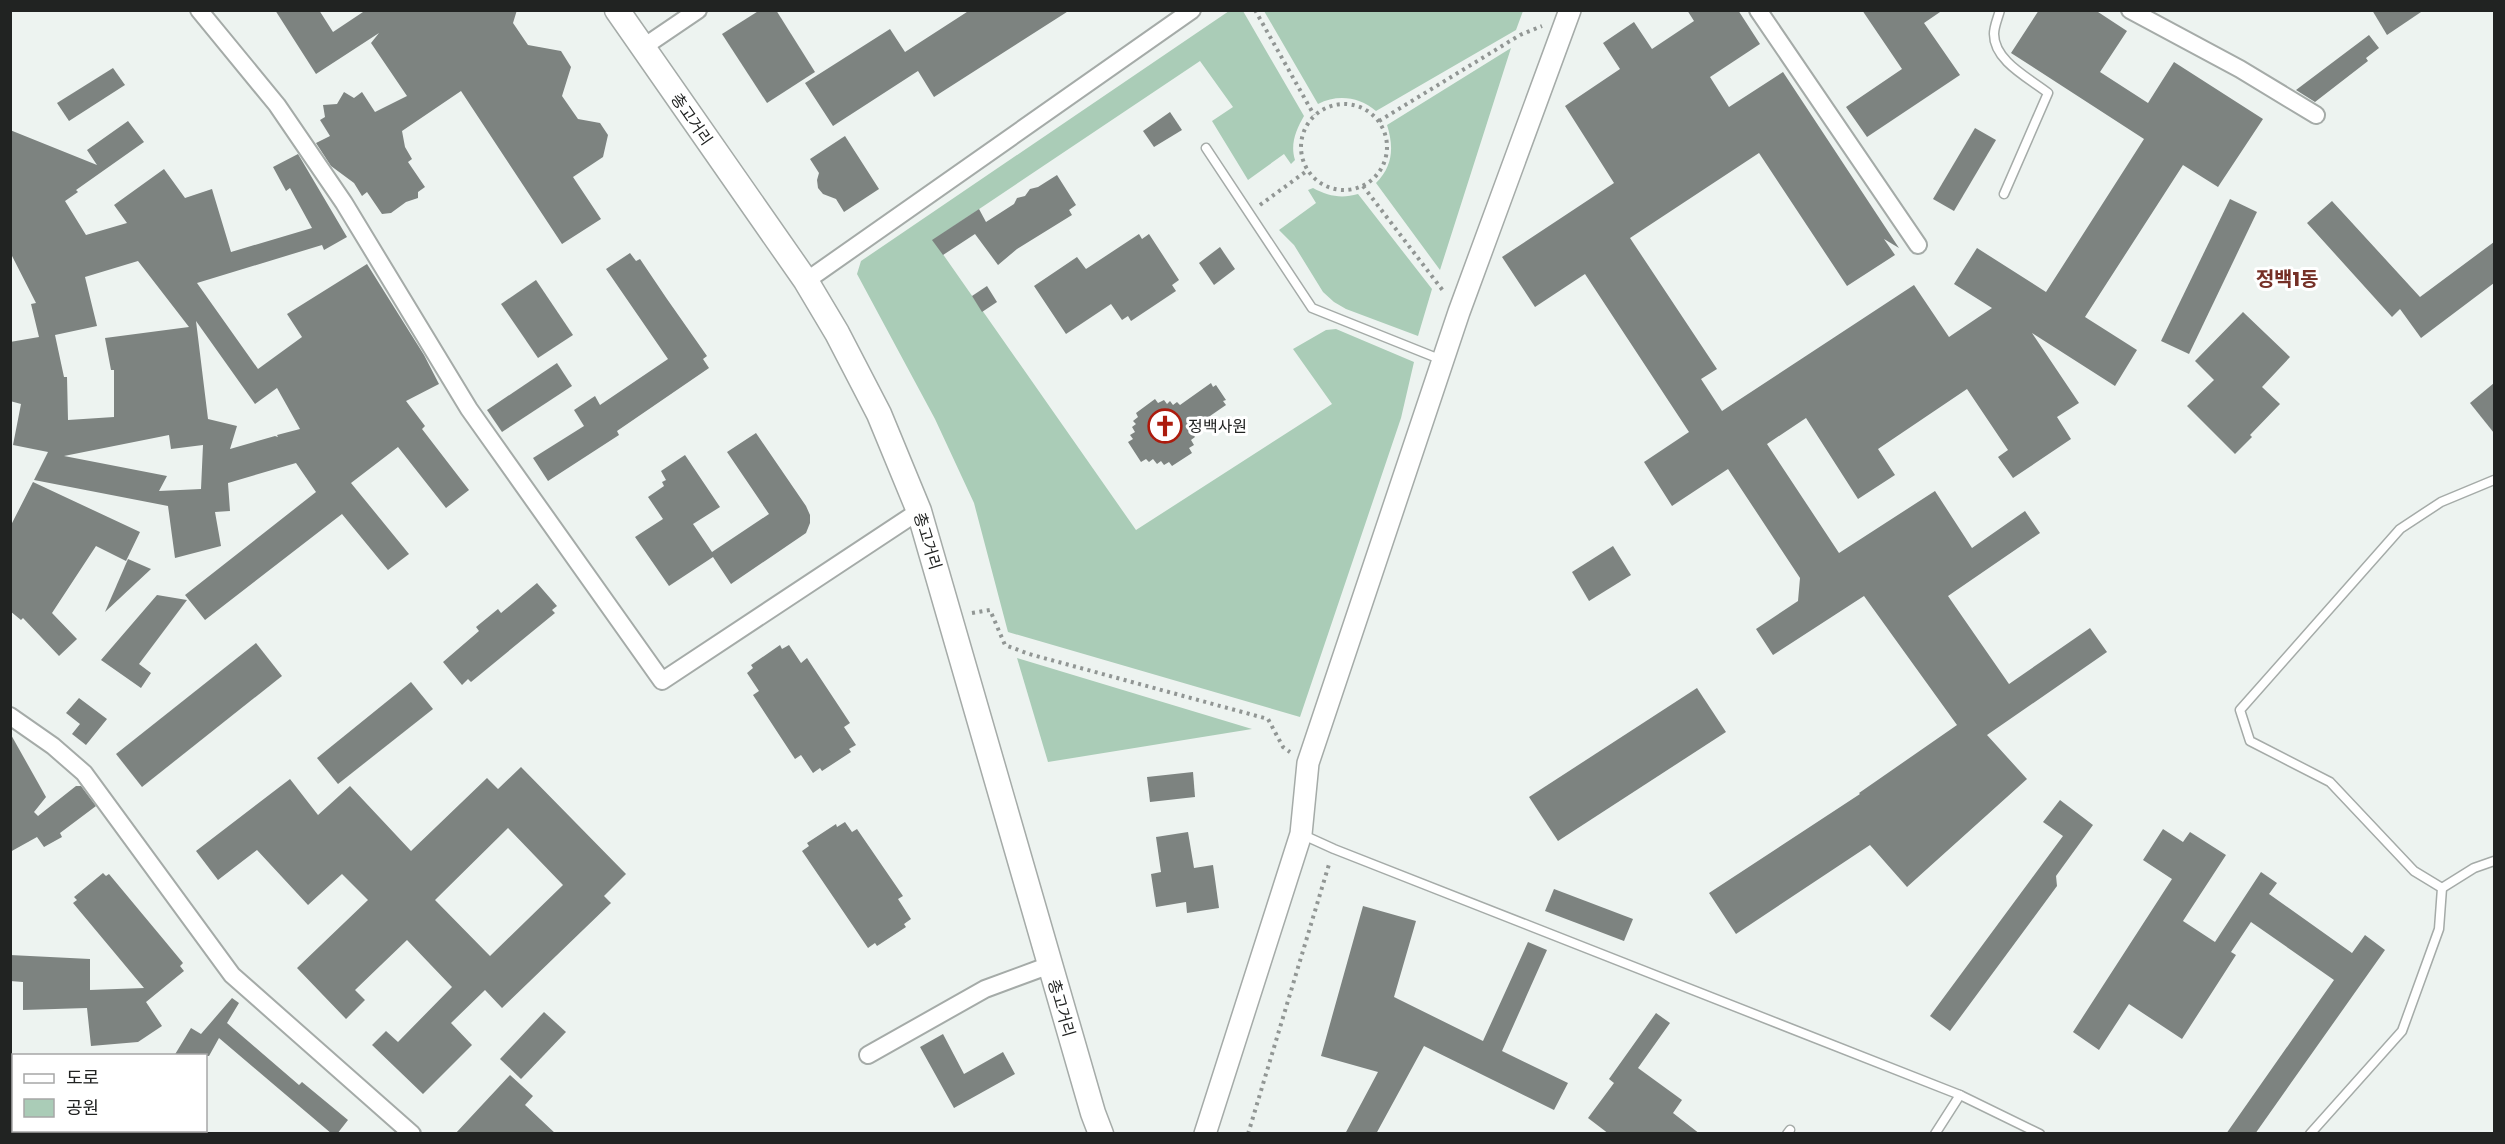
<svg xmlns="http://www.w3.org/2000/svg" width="2505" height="1144" viewBox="0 0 2505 1144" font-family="Poppins,'Noto Sans KR',sans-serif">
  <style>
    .green { fill: #aaccb7 }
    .building { fill: #7d8380; fill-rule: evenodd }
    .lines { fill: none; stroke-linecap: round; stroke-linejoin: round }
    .service-casing { stroke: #a5aba8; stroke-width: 11 }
    .minor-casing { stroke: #a5aba8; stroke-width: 20 }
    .tertiary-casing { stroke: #a5aba8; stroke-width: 24 }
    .secondary-casing { stroke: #a5aba8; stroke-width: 27 }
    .path { stroke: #919694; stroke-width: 4; stroke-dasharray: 3 4.5; stroke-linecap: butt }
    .service { stroke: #fff; stroke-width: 8 }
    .minor { stroke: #fff; stroke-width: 16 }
    .tertiary { stroke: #fff; stroke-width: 21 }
    .secondary { stroke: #fff; stroke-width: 24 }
    .labels { text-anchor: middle; stroke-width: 6; stroke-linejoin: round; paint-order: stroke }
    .street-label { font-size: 16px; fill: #212322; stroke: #fff }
    .poi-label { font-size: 16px; fill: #212322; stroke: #fff; text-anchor: start }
    .quarter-label { font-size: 20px; font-weight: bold; fill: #753026; stroke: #fff }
  </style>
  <rect width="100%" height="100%" fill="#edf3f0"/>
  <g class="green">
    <path d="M1229 11H1243L1304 116C1296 130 1290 144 1295 160L1291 164 1284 154 1248 180 1212 121 1233 107 1200 61 933 240 1136 530 1332 404 1293 349 1326 330 1336 329 1414 362 1401 418 1300 717 1008 632 974 503 935 419 857 274 861 261Z"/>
    <path d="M1264 11H1523L1516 30 1376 111C1359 97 1338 94 1318 104Z"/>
    <path d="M1511 48 1440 270 1376 183C1393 166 1394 147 1387 125Z"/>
    <path d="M1313 188C1328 196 1341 199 1358 194L1432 289 1418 336 1346 309 1334 302 1323 292 1294 245 1279 230 1316 203 1308 190Z"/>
    <polygon points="1017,658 1252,729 1048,762"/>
  </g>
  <g class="building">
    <polygon points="275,10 319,10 333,32 366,10 517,10 513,23 528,45 561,51 571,67 562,96 578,119 600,123 608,135 603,157 573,177 601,219 562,244 461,91 402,131 405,147 412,159 408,162 425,187 418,192 418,198 406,202 391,213 382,214 367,192 362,196 354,183 331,166 316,143 330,136 320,120 325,117 323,105 337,104 344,92 354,98 362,92 375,112 407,96 371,43 379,33 316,74"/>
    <polygon points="760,10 776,10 815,72 767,103 722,34"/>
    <polygon points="970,10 1070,10 934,97 918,71 833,126 805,83 890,29 905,52"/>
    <polygon points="1687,10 1738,10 1760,44 1710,77 1729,107 1783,72 1899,248 1884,239 1895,255 1847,286 1759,153 1630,238 1717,369 1701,379 1722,411 1914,285 1949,337 1992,308 1954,284 1977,248 2046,292 2144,139 2011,53 2039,10 2095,10 2127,31 2100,72 2148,103 2174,62 2263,119 2218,187 2183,165 2085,317 2137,350 2115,386 2032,333 2079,403 2057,417 2071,439 2013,478 1998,457 2008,450 1967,389 1878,449 1895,475 1858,499 1806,418 1767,444 1839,553 1935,491 1972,548 2025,511 2040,533 1948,596 2009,684 2090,628 2107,652 1987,735 2027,779 1907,887 1870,845 1736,934 1709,893 1860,794 1859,793 1957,725 1864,596 1773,655 1756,629 1798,601 1800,578 1728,469 1672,506 1644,462 1689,432 1585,274 1535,307 1502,257 1614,183 1565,106 1620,69 1603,43 1634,22 1652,49 1694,21"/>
    <polygon points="1862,10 1943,10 1924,23 1960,75 1867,137 1846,107 1902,69"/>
    <polygon points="2372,10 2424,10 2387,35"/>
    <polygon points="2369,35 2379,48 2366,58 2368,61 2315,102 2296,90"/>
    <polygon points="113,68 125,85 69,121 57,103"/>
    <polygon points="1170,112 1182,130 1154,147 1143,131"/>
    <path d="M128 121 144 142 76 190 78 192 65 201 86 235 127 223 114 205 164 169 185 198 212 189 231 252 312 228 290 188 286 191 273 167 298 154 347 237 324 250 322 245 197 283 258 369 302 337 287 314 367 264 424 355 439 384 406 401 425 426 422 429 469 490 446 508 398 447 351 483 409 554 388 570 342 514 205 620 185 595 316 492 296 463 228 483 230 511 215 512 221 546 175 558 168 506 34 480 48 452 13 445 21 404 10 401V342L39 337 31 304 36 303 10 252V130L97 165 87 150ZM138 261 189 327 105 338 111 370H114V417L68 420 67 377H64L55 335 97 326 85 277ZM196 321 255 404 277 388 300 429 277 435 278 437 275 436 230 449 237 426 208 419ZM169 435 171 449 203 445 201 489 159 491 167 476 64 456Z"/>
    <polygon points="1975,128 1996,140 1954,211 1933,199"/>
    <polygon points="845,136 879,189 844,212 836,199 823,194 818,188 817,180 819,173 810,159"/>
    <polygon points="1057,175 1076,205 1069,210 1072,215 1017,249 998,265 975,234 943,255 932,240 979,209 986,222 1014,204 1017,198 1025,196 1030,189 1038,187"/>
    <polygon points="2230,199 2257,212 2189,354 2161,341"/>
    <polygon points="2332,201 2420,297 2494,242 2494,283 2421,338 2400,309 2392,317 2307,223"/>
    <polygon points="1139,234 1142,239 1149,234 1179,280 1172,285 1176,291 1131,321 1128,316 1122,320 1111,304 1066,334 1034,286 1077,257 1086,269"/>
    <polygon points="1220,247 1235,269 1214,285 1199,263"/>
    <polygon points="630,253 636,261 640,259 667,299 707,356 703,359 709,368 617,431 619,435 548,481 533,458 584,426 574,410 595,396 600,405 668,359 606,269"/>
    <polygon points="536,280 573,335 538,358 501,304"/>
    <polygon points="987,286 997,302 982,312 972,296"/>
    <polygon points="2243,312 2290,357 2262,387 2280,404 2250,435 2252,437 2235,454 2187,406 2214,380 2195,361"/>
    <polygon points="557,363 572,386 502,432 487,410"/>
    <polygon points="1211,383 1213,387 1216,385 1226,400 1223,401 1226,405 1194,427 1196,430 1192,433 1195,437 1191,440 1194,445 1189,448 1192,453 1172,466 1169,462 1164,465 1161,461 1157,464 1153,459 1149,462 1146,459 1141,462 1128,442 1133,439 1130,435 1135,432 1132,427 1136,424 1133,421 1138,417 1136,413 1155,399 1158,403 1164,400 1167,404 1170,401 1173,405 1177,402 1180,405"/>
    <polygon points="2494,383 2494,433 2470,403"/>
    <polygon points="756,433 806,506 810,515 810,523 806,533 731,584 713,557 669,586 635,537 663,519 648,497 664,486 662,482 666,480 661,471 685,455 720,507 693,524 712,552 769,514 727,452"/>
    <polygon points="33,482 140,532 126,561 96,546 52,613 77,639 59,656 23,618 21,620 10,611 10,527"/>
    <polygon points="1613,546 1631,575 1589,601 1572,572"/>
    <polygon points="128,559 151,569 105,612"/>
    <polygon points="537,583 557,606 552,610 555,613 471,682 468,679 462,685 443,662 479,631 476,627 498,609 501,613"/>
    <polygon points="157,595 187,600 139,664 151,673 141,688 101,660"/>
    <polygon points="256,643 282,676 142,787 116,754"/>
    <polygon points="780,645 782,649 789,645 801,663 807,658 850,723 844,727 856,745 849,749 851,752 822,771 820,768 813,773 801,755 795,759 753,695 759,691 747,673 753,668 751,665"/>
    <polygon points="411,682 433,709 338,784 317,758"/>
    <polygon points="1697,688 1726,732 1558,841 1529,797"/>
    <polygon points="79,698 107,719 86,745 72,734 80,724 66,713"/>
    <polygon points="10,733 46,797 34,812 38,816 76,786 81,786 96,806 60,833 62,837 44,847 37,837 10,852"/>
    <path d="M521 767 626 874 604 896 611 903 502 1008 485 990 451 1023 472 1045 423 1094 372 1045 386 1031 398 1042 452 987 407 940 355 990 365 1000 346 1019 297 968 368 900 342 874 308 905 257 850 218 880 196 851 290 779 318 815 350 786 411 851 487 778 498 789ZM508 828 563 885 490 956 435 900Z"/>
    <polygon points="1193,772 1195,797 1150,802 1147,777"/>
    <polygon points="2060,800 2093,825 2056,876 2057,886 1950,1031 1930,1016 2063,836 2043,822"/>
    <polygon points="845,822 852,832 857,829 903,896 898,899 911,919 904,924 906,927 877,946 875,943 868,948 802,851 809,846 807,843 836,824 837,827"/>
    <polygon points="2163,829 2183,842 2190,832 2226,855 2183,921 2215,942 2261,872 2277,883 2269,894 2352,953 2365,935 2385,950 2255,1134 2226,1134 2334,980 2251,922 2231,952 2236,955 2182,1039 2129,1004 2099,1050 2073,1032 2172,879 2143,860"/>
    <polygon points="1188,832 1194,868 1213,865 1219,908 1187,913 1186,902 1156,907 1151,874 1161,872 1156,837"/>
    <polygon points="103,873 106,876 109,874 164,940 183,963 180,966 184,971 146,1002 162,1026 138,1042 91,1046 87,1008 23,1010 23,982 10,981 10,955 90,959 90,990 144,988 73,903 77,900 74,897"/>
    <polygon points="1554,889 1633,919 1624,941 1545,911"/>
    <polygon points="1363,906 1416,921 1394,997 1483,1041 1528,942 1547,950 1502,1051 1568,1083 1554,1110 1424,1046 1376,1134 1345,1134 1378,1072 1321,1056"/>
    <polygon points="232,998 239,1003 227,1023 299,1085 302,1082 348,1120 337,1134 332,1134 219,1038 209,1056 174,1056 191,1028 201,1034"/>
    <polygon points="544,1012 566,1032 521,1079 500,1059"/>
    <polygon points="1656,1013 1670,1023 1638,1068 1682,1100 1673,1113 1700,1134 1609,1134 1588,1118 1614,1083 1609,1079"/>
    <polygon points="943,1034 964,1074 1003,1052 1015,1074 954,1108 920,1047"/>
    <polygon points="510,1075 533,1096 525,1105 556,1134 455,1134"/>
  </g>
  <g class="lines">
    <g class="service-casing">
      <g id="service">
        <path d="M2000 10C1998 18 1994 26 1994 34 1994 61 2029 78 2048 93L2004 194"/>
        <polyline points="1206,148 1312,308 1442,360"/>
        <polyline points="1301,834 1334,849 1960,1095 1935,1134"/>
        <polyline points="2442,888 2474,868 2494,861"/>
        <polyline points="1960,1095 2040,1134"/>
        <polyline points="1787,1134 1790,1130"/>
        <polyline points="2310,1134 2402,1031 2439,929 2442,888 2414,871 2330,782 2250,741 2240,710 2400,529 2441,502 2494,480"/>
      </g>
    </g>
    <g class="minor-casing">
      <g id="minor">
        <polyline points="199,10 277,105 344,203 469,409 662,681 919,511"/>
        <polyline points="1758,10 1918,245"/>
        <polyline points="2130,10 2240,69 2316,115"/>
        <polyline points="642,48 698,10"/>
        <polyline points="806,281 1192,10"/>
        <polyline points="10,716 53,746 84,773 232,975 412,1134"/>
        <polyline points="868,1055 985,989 1050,965"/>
      </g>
    </g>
    <g class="tertiary-casing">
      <polyline id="tertiary" points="1205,1134 1301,834 1308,763 1459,312 1570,10"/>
    </g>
    <g class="secondary-casing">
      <polyline id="secondary" points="617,10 806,281 837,333 879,414 919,511 1093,1113 1101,1134"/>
    </g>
    <g class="path">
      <polyline points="1255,10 1314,115"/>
      <circle cx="1344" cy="147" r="43"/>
      <polyline points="1379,121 1520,35 1542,26"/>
      <polyline points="1363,186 1444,292"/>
      <polyline points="1260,205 1308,170"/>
      <polyline points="972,613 990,610 1005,645 1029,654 1268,719 1283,747 1290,752"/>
      <polyline points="1248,1134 1330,861"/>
    </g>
    <use href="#service" class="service"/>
    <use href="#minor" class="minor"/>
    <use href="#tertiary" class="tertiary"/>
    <use href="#secondary" class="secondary"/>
  </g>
  <defs>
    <g id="church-ring" transform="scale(1.725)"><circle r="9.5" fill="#fff" stroke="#ac1b0d" stroke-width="1.5"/><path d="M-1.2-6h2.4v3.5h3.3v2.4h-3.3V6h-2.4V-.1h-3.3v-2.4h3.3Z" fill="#ac1b0d"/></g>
  </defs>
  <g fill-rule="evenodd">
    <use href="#church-ring" x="1165" y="426"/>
  </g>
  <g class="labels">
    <g class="street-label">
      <text transform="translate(692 119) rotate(55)" y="6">총고거리</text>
      <text transform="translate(928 541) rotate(73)" y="6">총고거리</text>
      <text transform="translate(1062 1008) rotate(74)" y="6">총고거리</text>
    </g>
    <g class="poi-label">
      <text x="1188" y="432">정백사원</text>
    </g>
    <g class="quarter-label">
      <text x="2287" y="286">정백1동</text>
    </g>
  </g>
  <rect width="2505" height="1144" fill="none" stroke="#212322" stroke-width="24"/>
  <rect x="12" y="1054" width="195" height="78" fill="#ffffff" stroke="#a6a7a7" stroke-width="1.5"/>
  <rect x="24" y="1074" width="30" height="9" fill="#ffffff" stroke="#a6a7a7" stroke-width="1.5"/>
  <text x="66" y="1084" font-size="18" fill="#212322">도로</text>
  <rect x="24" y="1099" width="30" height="18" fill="#aaccb7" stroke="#a6a7a7" stroke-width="1.5"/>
  <text x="66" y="1114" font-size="18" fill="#212322">공원</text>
</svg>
